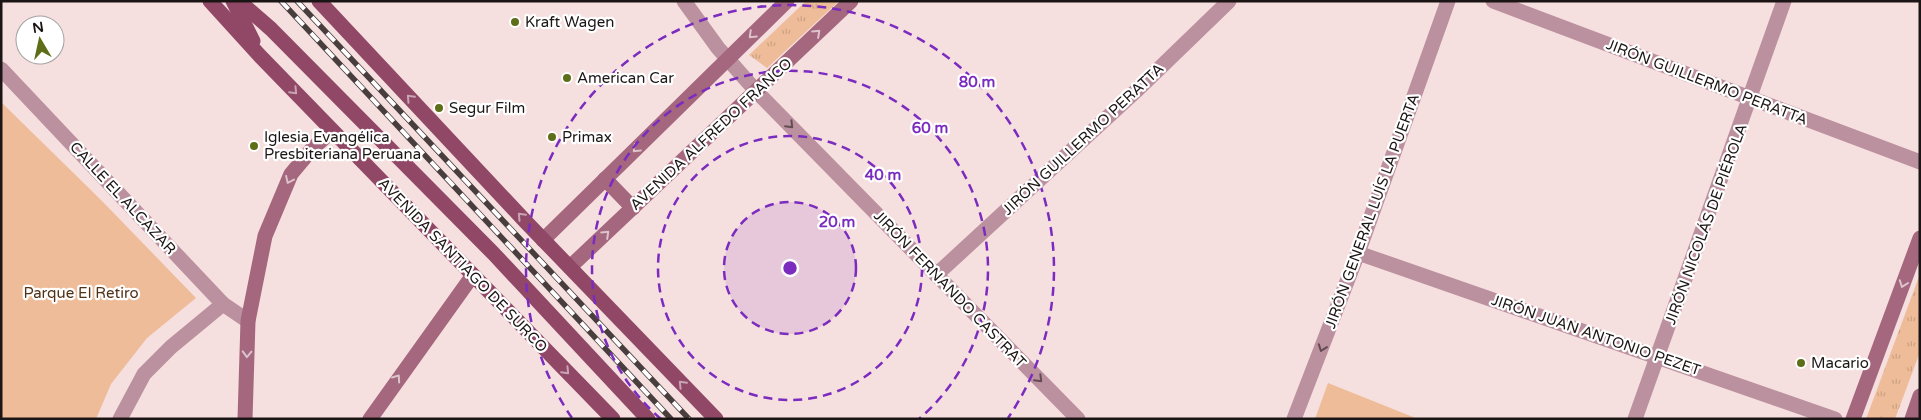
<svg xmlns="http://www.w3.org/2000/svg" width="1921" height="420" viewBox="0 0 1921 420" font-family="'Varela Round',sans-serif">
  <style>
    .grass { fill: url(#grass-tufts) }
    .park { fill: #eebc98 }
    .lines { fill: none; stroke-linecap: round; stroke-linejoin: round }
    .street { stroke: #bb909f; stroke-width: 15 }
    .secondary { stroke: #a4677e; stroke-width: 15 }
    .primary { stroke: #914866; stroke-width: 15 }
    .rail-casing { stroke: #493e3e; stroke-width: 5.5 }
    .rail { stroke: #fff; stroke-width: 4; stroke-dasharray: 11; stroke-linecap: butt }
    .oneway { stroke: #dbc2cb }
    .oneway2 { stroke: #c8a4b2 }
    .oneway3 { stroke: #644c53 }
    .ring { fill: none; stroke: #7b2cbf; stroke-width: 2.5; stroke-dasharray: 9 6 }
    .poi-dot { fill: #5d6d18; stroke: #fff; stroke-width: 2 }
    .labels { text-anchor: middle; stroke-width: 4.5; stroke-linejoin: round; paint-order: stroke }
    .poi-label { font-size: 15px; fill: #1c1515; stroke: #fff; text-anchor: start }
    .street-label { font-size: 15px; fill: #1c1515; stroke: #fff }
    .park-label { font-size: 15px; fill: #513117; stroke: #fff }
    .centre { fill: #7b2cbf; stroke: #fff; stroke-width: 2.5 }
    .ring-label { font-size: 15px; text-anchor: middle; font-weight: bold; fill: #7b2cbf; stroke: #fff; stroke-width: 4.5; stroke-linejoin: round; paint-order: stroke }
  </style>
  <defs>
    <pattern id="grass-tufts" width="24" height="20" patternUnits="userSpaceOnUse" patternTransform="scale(1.25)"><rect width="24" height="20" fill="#eebc98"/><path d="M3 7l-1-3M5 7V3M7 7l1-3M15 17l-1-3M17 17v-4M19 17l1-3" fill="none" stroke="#cca182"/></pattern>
  </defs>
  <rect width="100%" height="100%" fill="#f6dfdf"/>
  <g class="grass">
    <polygon points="806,1 839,1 767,68 749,55"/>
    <polygon points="1920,274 1920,352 1895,419 1866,419"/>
  </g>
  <g class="park">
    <polygon points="1,102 101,200 196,298 147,338 111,384 96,419 1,419"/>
    <polygon points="1328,383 1418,419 1315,419"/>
  </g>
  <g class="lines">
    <g class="street">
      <polyline points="684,1 718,48 756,91 1078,419"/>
      <polyline points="1493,1 1920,162"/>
      <polyline points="1,69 223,304 248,321"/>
      <polyline points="1358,253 1835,419"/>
      <polyline points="936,275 1136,91 1229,1"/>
      <polyline points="120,419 144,374 171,347 223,304"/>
      <polyline points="1294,419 1358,253 1448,1"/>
      <polyline points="1635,419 1784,1"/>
    </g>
    <g class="secondary">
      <polyline points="605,179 633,208"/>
      <polyline points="543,240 787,1"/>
      <polyline points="570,267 851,1"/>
      <polyline points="245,419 248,321 265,236 291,174 312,149 332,131"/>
      <polyline points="370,419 473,275"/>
      <polyline points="1853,419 1920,238"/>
      <polyline points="1912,419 1920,396"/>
    </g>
    <g class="primary">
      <polyline points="210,1 260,56 613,419"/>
      <polyline points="233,1 253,41"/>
      <polyline points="239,1 271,29 493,253 648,419"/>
      <polyline points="319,1 525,221 716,419"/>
    </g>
    <g class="rail-casing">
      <g id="rail">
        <polyline points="281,1 671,419"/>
        <polyline points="297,1 689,419"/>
      </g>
    </g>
    <use href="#rail" class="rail"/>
  </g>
  <defs><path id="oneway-chevron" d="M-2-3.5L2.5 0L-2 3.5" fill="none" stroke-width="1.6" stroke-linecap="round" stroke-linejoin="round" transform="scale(1.25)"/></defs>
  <g class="oneway">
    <use href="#oneway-chevron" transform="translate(817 33) rotate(-43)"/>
    <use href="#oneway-chevron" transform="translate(752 35) rotate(136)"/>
    <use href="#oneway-chevron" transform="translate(636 149) rotate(136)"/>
    <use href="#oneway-chevron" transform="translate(289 180) rotate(115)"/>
    <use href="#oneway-chevron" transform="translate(606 234) rotate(-43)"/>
    <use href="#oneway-chevron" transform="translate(1903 284) rotate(110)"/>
    <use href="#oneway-chevron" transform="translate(247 354) rotate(92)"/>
    <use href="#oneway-chevron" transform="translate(397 378) rotate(-55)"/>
  </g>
  <g class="oneway2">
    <use href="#oneway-chevron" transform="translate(294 91) rotate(46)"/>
    <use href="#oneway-chevron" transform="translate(410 98) rotate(-133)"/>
    <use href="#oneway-chevron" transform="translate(521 216) rotate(-133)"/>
    <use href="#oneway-chevron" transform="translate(566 371) rotate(46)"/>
    <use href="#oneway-chevron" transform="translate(682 384) rotate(-134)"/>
  </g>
  <g class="oneway3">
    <use href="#oneway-chevron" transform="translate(790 125) rotate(46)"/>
    <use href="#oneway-chevron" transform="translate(1322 348) rotate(110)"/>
    <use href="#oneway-chevron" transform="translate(1039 379) rotate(45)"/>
  </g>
  <circle cx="790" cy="268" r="66" fill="#7b2cbf" fill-opacity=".12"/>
  <g class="ring">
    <circle cx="790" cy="268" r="66"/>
    <circle cx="790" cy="268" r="132"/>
    <path d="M661 419A198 198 0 1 1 919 419"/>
    <path d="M572 418A264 264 0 1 1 1008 418"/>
  </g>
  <g class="poi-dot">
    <circle cx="515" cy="22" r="5"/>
    <circle cx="567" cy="78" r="5"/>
    <circle cx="439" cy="108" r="5"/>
    <circle cx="552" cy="137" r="5"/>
    <circle cx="254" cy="146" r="5"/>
    <circle cx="1801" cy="363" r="5"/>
  </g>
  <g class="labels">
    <g class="poi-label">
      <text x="525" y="27">Kraft Wagen</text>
      <text x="577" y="83">American Car</text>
      <text x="449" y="113">Segur Film</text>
      <text x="264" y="142">Iglesia Evangélica<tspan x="264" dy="17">Presbiteriana Peruana</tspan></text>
      <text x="562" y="142">Primax</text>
      <text x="1811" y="368">Macario</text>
    </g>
    <g class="street-label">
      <text transform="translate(1707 82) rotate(21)" y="5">JIRÓN GUILLERMO PERATTA</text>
      <text transform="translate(711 134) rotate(-43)" y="5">AVENIDA ALFREDO FRANCO</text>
      <text transform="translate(1083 139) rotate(-43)" y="5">JIRÓN GUILLERMO PERATTA</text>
      <text transform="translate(123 198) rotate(47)" y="5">CALLE EL ALCAZAR</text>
      <text transform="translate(1372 211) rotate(-70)" y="5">JIRÓN GENERAL LUÍS LA PUERTA</text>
      <text transform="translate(1706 224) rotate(-70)" y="5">JIRÓN NICOLÁS DE PIÉROLA</text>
      <text transform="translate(463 265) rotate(46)" y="5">AVENIDA SANTIAGO DE SURCO</text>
      <text transform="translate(950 289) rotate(46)" y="5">JIRÓN FERNANDO CASTRAT</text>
      <text transform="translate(1596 335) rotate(19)" y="5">JIRÓN JUAN ANTONIO PEZET</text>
    </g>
    <g class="park-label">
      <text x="81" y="298">Parque El Retiro</text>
    </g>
  </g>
  <circle cx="790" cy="268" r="8" class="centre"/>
  <g class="ring-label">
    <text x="977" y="87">80 m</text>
    <text x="930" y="133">60 m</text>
    <text x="883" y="180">40 m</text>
    <text x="837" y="227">20 m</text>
  </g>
  <rect width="1921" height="420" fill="none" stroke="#1c1515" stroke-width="5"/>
  <g transform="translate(40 40) rotate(351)"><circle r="24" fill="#ffffff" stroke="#a4a1a1"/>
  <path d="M0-4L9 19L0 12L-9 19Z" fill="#5d6d18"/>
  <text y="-8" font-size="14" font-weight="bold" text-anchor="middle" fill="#1c1515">N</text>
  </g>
</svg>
